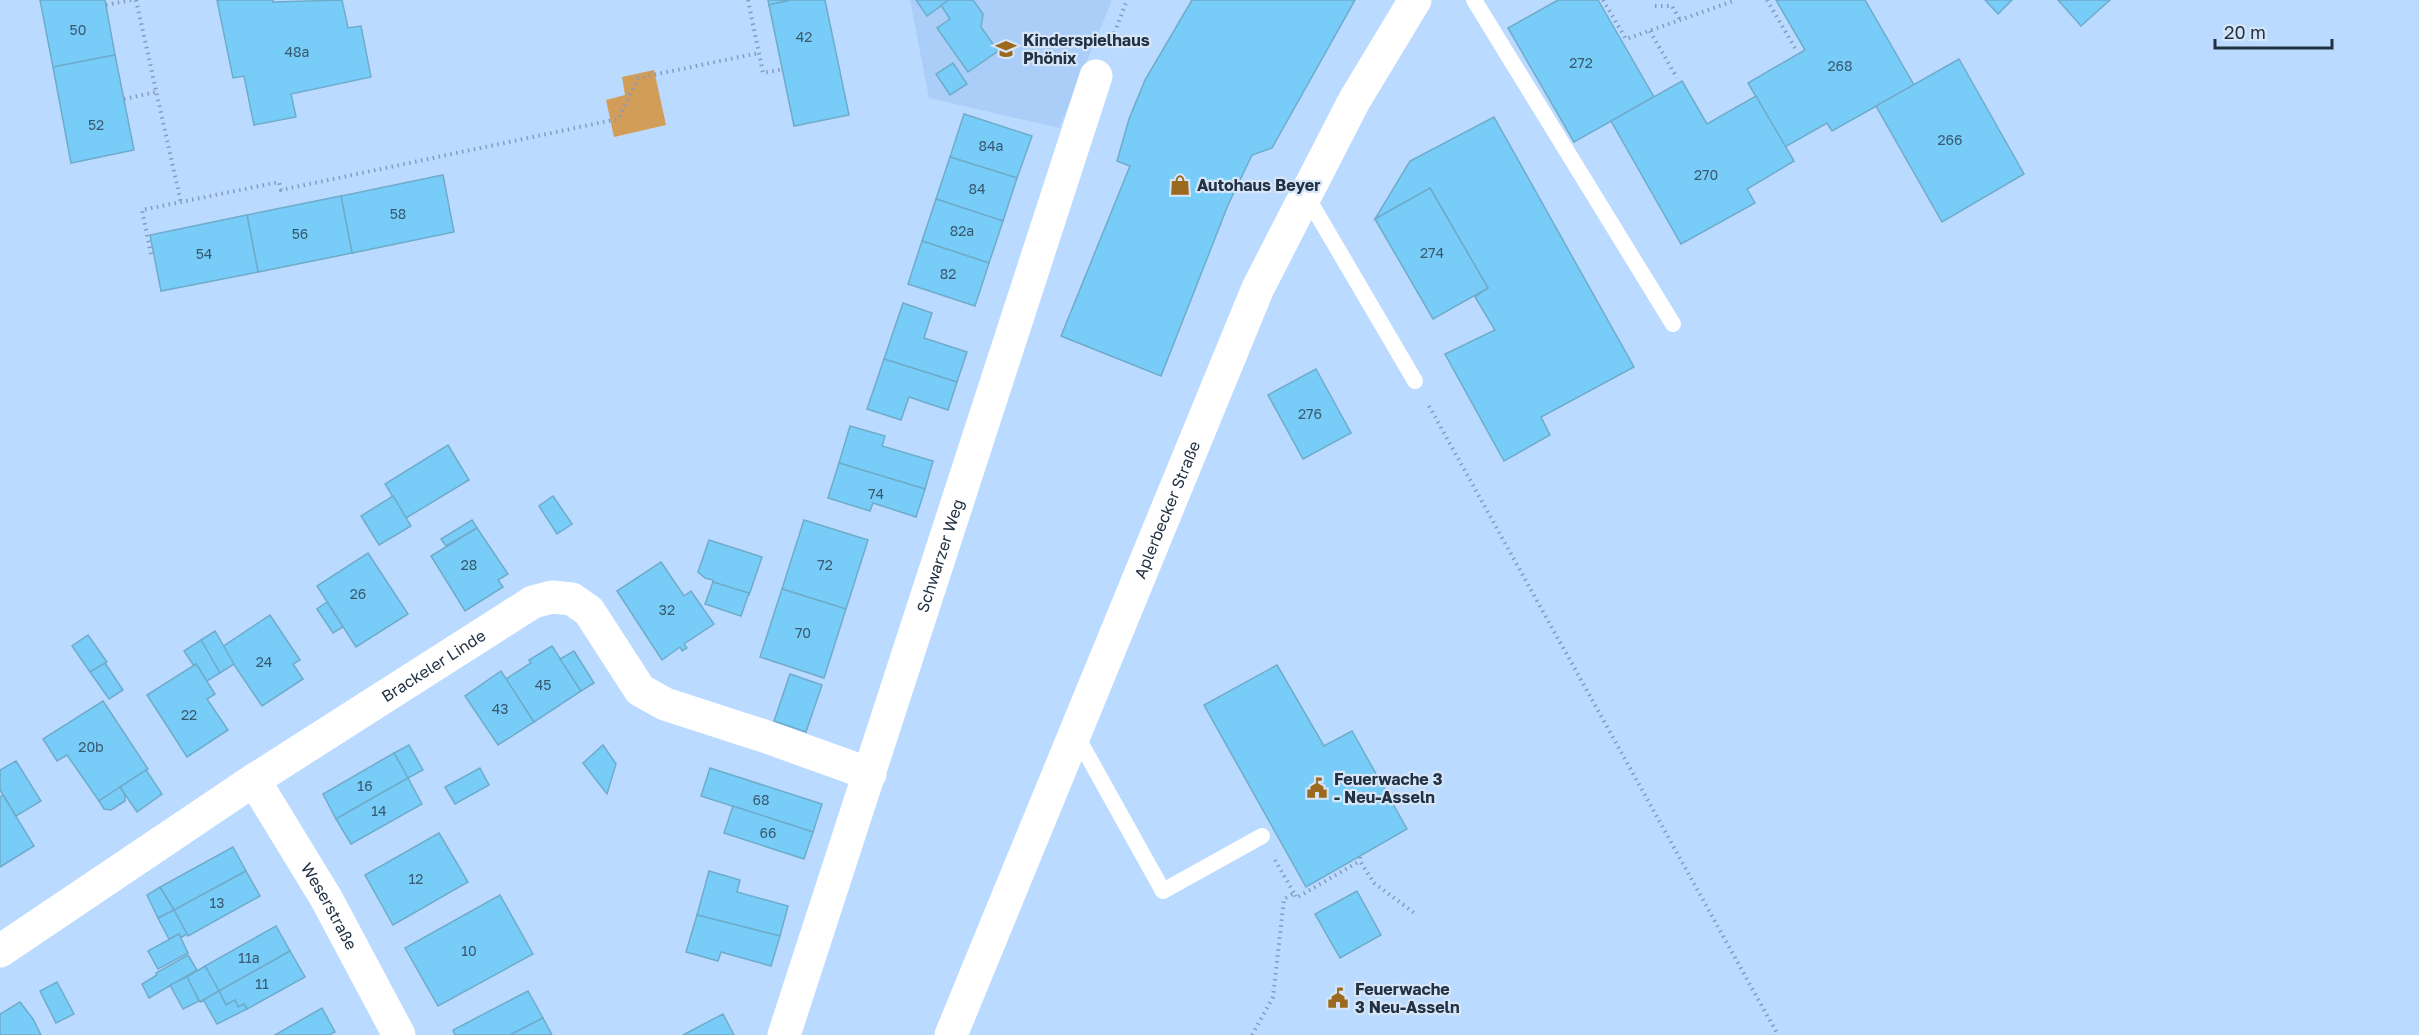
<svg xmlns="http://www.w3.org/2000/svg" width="2419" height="1035" viewBox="0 0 2419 1035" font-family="'Golos Text',sans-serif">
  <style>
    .built { fill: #aacef7 }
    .green { fill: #d29d58 }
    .building { fill: #78cdf8; stroke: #6fabca; stroke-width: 1.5 }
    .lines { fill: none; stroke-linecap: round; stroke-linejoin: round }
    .path { stroke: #839dba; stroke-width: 4; stroke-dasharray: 1.5 4.5; stroke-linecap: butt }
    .service { stroke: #fff; stroke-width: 16 }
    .minor { stroke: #fff; stroke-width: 33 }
    .secondary { stroke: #fff; stroke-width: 33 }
    .labels { text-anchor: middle; stroke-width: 4.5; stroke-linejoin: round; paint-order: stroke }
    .number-label { font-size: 14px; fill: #385970 }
    .poi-label { font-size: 16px; font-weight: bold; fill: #223243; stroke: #d6e6f8; text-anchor: start }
    .street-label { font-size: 16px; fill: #223243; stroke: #d6e6f8 }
  </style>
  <rect width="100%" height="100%" fill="#badaff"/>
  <polygon class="built" points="910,0 1112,0 1059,128 929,98"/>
  <polygon class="green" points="654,70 666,125 614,137 606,100 625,95 622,77"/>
  <g class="building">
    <polygon points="40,0 105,0 115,55 53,67"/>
    <polygon points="217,0 273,0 273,2 342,0 348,28 361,26 371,77 291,94 296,117 254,125 244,76 233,78"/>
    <polygon points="768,0 791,0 769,5"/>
    <polygon points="791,0 825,0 849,115 794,126 769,5"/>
    <polygon points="916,0 949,0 927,16"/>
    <polygon points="949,0 973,0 983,14 981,27 998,51 968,72 937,28 950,19 941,5"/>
    <polygon points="1192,0 1355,0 1272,148 1252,155 1228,205 1161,376 1061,336 1130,166 1117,161 1129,119 1145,80"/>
    <polygon points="1558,0 1598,0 1654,97 1574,142 1508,28"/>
    <polygon points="1776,0 1865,0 1914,85 1832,131 1827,123 1785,147 1748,83 1805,50"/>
    <polygon points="1985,0 2012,0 1998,14"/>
    <polygon points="2058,0 2110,0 2081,26"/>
    <polygon points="115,55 134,150 71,163 53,67"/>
    <polygon points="1959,59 2024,174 1942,222 1876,106"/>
    <polygon points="953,63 967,84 950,95 936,74"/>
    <polygon points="1682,81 1707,124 1756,96 1794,161 1747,189 1755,203 1681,244 1611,121"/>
    <polygon points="964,114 1032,136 1017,178 950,157"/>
    <polygon points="1494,117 1634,367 1541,417 1550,435 1504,461 1445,354 1495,330 1475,297 1488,288 1430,188 1375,219 1410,161"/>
    <polygon points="950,157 1017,178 1003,221 936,199"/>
    <polygon points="443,175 454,232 352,253 341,196"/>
    <polygon points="1430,188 1488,288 1433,319 1375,219"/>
    <polygon points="341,196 352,253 258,272 247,215"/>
    <polygon points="936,199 1003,221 989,263 922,241"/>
    <polygon points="247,215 258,272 161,291 150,235"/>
    <polygon points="922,241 989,263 975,306 908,284"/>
    <polygon points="903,303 932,313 924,338 967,352 957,382 884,359"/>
    <polygon points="884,359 957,382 948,410 909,397 901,420 867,409"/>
    <polygon points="1316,369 1351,433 1303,459 1268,395"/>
    <polygon points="850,426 885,436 882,446 933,461 925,489 839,463"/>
    <polygon points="448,445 469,480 406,518 385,484"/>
    <polygon points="839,463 925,489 916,517 873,503 870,511 828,498"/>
    <polygon points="393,496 411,526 379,545 361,516"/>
    <polygon points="553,496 572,524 557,534 539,506"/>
    <polygon points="472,520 477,528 446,546 441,539"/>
    <polygon points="804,520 868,540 846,609 782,589"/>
    <polygon points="477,528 508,574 498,580 503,587 465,611 431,556"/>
    <polygon points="709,540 762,557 749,595 713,582 713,580 705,578 698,572"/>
    <polygon points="368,553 408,614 356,647 317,586"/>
    <polygon points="661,562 684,596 691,591 714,624 684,644 687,648 682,651 680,647 662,660 617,591"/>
    <polygon points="713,582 749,593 741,616 705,604"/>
    <polygon points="782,589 846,609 824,678 760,657"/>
    <polygon points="327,602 343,627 333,633 317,609"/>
    <polygon points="270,615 300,660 293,664 303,679 262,706 222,647"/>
    <polygon points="215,631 234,664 220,673 201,640"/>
    <polygon points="88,635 107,662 90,672 72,646"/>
    <polygon points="201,640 220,673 207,681 196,664 194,666 184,651"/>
    <polygon points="552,646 581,691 534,722 506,679 531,663 529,660"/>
    <polygon points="574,651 594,683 581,691 560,659"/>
    <polygon points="105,663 123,690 109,699 90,672"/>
    <polygon points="196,664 215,694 207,699 228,730 187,757 147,695"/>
    <polygon points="1277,665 1324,746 1352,731 1407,829 1306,887 1204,705"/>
    <polygon points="501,671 534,722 498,745 465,696"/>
    <polygon points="790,674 822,685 806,732 774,721"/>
    <polygon points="103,701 148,769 99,801 67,755 57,761 43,739"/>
    <polygon points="409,745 423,770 408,778 394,753"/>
    <polygon points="603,745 616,764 607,794 583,763"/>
    <polygon points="394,753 408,778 336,819 323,794"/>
    <polygon points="16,761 41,801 16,816 0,790 0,770"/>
    <polygon points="480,768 489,785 455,804 445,787"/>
    <polygon points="710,768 822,804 813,832 701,796"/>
    <polygon points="146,770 162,794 137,812 120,787"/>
    <polygon points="408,778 422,804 351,844 336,819"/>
    <polygon points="120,787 125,795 125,801 111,810 104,809 99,801"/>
    <polygon points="3,795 34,846 0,867 0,797"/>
    <polygon points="733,806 813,832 804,859 724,833"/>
    <polygon points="439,833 468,882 393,925 365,875"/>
    <polygon points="233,847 246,871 174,910 160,887"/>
    <polygon points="246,871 260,896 188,936 174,910"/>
    <polygon points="709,871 740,880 737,892 788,906 780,936 697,915"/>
    <polygon points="160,887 174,910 158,918 147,895"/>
    <polygon points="1357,891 1381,935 1340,958 1315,914"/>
    <polygon points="500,895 533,954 438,1006 405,948"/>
    <polygon points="174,910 187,934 180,938 179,934 169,939 158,918"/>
    <polygon points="697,915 780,936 771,966 721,952 718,961 686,952"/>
    <polygon points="276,926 290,951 219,991 205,966"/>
    <polygon points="179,934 188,953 158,969 148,951"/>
    <polygon points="290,951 305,977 247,1009 244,1004 238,1007 235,1000 226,1005 219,991"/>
    <polygon points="188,955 197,970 149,998 142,984 157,975 156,973"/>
    <polygon points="205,966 219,991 200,1002 187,977"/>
    <polygon points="187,977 199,1001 183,1009 170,985"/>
    <polygon points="57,982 74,1014 56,1023 40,991"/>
    <polygon points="219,991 226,1005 235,1000 238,1007 244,1004 247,1009 217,1024 204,1001 200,1002"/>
    <polygon points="528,991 543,1018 510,1035 455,1035 453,1030"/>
    <polygon points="20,1002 33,1019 41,1035 0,1035 0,1014"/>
    <polygon points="322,1008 335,1032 329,1035 275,1035"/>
    <polygon points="723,1014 734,1035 683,1035"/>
    <polygon points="543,1018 552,1035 510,1035"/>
  </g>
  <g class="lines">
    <g class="path">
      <polyline points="136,0 181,203"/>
      <polyline points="748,0 763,73 783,69"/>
      <polyline points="1603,0 1626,39 1736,0"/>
      <polyline points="1767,0 1795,48"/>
      <polyline points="106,5 131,0"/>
      <polyline points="1655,6 1672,6 1680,20"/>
      <polyline points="1650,31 1677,78"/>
      <polyline points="1110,44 1127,0"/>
      <polyline points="124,99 156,92"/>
      <polyline points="151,254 142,210 279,182 281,190 618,119 638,78 759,53"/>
      <polyline points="1429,406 1778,1035"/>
      <polyline points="1360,857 1360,861 1374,883 1417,915"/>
      <polyline points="1275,860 1294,893"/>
      <polyline points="1252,1035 1273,997 1284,899 1294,893 1296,898 1360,861"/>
    </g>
    <g class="service">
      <polyline points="1474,0 1673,324"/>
      <polyline points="1306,195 1415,381"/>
      <polyline points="1075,733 1163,891 1262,836"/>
    </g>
    <g class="minor">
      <path id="s1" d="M254 780 326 898 399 1035"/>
      <path id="s2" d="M0 951 254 780 533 602 552 597 572 599 589 611 640 690 665 704 764 736 870 774"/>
      <path id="s3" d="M784 1035 1096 76"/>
    </g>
    <path class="secondary" id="s4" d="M951 1035 1258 288 1354 101 1415 0"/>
  </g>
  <defs>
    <g id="school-bare" transform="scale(1.62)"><path d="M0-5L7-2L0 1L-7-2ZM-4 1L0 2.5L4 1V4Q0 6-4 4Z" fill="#9c6a1f" stroke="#d6e6f8" stroke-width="2.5" paint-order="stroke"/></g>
    <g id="shop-bare" transform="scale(1.62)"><path d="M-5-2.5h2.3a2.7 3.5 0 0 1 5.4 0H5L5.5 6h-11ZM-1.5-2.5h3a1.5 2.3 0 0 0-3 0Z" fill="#9c6a1f" stroke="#d6e6f8" stroke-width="2.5" paint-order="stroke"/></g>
    <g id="civic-bare" transform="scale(1.62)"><path d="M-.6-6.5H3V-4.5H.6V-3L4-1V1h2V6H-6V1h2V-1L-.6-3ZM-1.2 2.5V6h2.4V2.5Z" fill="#9c6a1f" stroke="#d6e6f8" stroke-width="2.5" paint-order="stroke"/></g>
  </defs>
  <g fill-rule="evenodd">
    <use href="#school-bare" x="1006" y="49"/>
    <use href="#shop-bare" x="1180" y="185"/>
    <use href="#civic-bare" x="1317" y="788"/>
    <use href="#civic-bare" x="1338" y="998"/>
  </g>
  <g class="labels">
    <g class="number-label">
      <text x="78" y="35">50</text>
      <text x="804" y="42">42</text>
      <text x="297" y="57">48a</text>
      <text x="1581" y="68">272</text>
      <text x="1840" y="71">268</text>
      <text x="96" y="130">52</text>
      <text x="1950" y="145">266</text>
      <text x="991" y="151">84a</text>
      <text x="1706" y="180">270</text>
      <text x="977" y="194">84</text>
      <text x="398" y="219">58</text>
      <text x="962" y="236">82a</text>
      <text x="300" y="239">56</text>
      <text x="1432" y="258">274</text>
      <text x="204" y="259">54</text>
      <text x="948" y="279">82</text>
      <text x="1310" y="419">276</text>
      <text x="876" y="499">74</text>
      <text x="469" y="570">28</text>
      <text x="825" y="570">72</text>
      <text x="358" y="599">26</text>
      <text x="667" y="615">32</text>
      <text x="803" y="638">70</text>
      <text x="264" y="667">24</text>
      <text x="543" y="690">45</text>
      <text x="500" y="714">43</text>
      <text x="189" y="720">22</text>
      <text x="91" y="752">20b</text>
      <text x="365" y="791">16</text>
      <text x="761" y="805">68</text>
      <text x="379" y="816">14</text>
      <text x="768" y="838">66</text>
      <text x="416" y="884">12</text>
      <text x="217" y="908">13</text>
      <text x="469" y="956">10</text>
      <text x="249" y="963">11a</text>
      <text x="262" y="989">11</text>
    </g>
    <g class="poi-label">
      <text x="1023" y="46">Kinderspielhaus<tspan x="1023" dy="18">Phönix</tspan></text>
      <text x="1197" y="191">Autohaus Beyer</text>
      <text x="1334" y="785">Feuerwache 3<tspan x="1334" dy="18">- Neu-Asseln</tspan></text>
      <text x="1355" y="995">Feuerwache<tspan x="1355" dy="18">3 Neu-Asseln</tspan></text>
    </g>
    <g class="street-label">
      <text dy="6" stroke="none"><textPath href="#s4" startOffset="568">Aplerbecker Straße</textPath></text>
      <text dy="6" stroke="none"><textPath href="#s3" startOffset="504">Schwarzer Weg</textPath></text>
      <text dy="6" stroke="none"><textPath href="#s2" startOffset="519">Brackeler Linde</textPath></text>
      <text dy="6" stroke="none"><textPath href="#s1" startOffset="147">Weserstraße</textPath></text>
    </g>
  </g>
  <path d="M2215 39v9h117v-9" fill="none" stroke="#223243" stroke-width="3"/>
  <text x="2224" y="39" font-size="18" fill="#223243" stroke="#d6e6f8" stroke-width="4.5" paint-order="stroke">20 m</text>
</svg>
